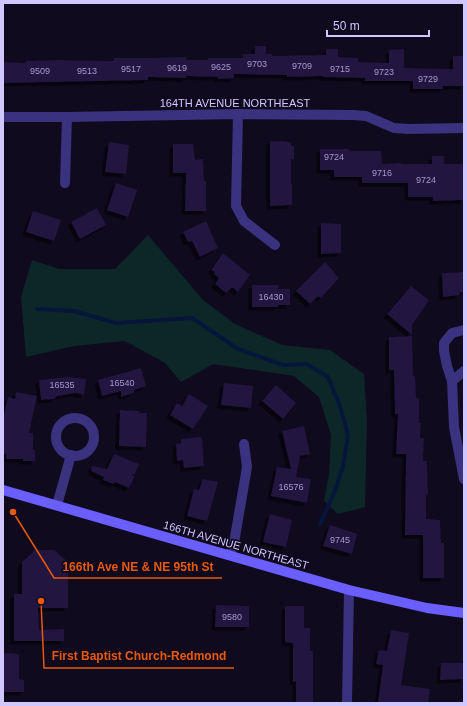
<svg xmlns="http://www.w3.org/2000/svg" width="467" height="706" viewBox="0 0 467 706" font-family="Arial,sans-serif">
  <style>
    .green { fill: #0d2728 }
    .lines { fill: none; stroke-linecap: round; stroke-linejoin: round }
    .stream { stroke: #06163b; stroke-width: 4 }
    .building { fill: #20153f; filter: url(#shadow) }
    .street { stroke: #3a327f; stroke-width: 10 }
    .secondary { stroke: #6b5eff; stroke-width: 10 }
    .labels { text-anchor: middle; stroke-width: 3.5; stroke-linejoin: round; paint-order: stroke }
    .number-label { font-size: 9px; fill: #a49acf }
    .street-label { font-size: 11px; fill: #d0c7ff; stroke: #0f0a1d }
    .leader { fill: none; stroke: #e8590c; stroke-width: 1.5 }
    .callout-dot { fill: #e8590c; stroke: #0f0a1d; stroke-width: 1.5 }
    .callout-label { font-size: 12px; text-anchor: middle; font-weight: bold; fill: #e8590c; stroke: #0f0a1d; stroke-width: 3.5; stroke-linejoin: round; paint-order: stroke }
  </style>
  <defs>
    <filter id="shadow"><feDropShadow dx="-3.5" dy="3.5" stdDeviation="0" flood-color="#0009"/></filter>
  </defs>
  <rect width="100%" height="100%" fill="#0f0a1d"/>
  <polygon class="green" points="148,235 203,300 235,324 282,345 330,350 364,374 367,422 365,507 338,514 324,501 329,474 331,435 319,397 294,376 213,364 181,382 165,363 125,341 74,346 26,357 21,297 32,260 59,269 115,269"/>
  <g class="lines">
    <polyline class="stream" points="37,309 74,311 116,323 192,318 238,349 283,365 307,364 328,377 340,406 348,435 343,467 334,493 320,524"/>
  </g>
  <g class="building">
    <polygon points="255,46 266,46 266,54 272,54 272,56 326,55 326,49 338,49 338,57 358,58 358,62 389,63 389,50 404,49 404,68 453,69 453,56 464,56 464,86 443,86 443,89 413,89 413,81 365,81 365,78 323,77 323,76 287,77 287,75 234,74 234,78 218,79 218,77 186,76 186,78 148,77 148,80 3,83 3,62 26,63 26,61 56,60 114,61 114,58 147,58 186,57 186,60 208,60 208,58 243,58 243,54 255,54"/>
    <polygon points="270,141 291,142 291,146 294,146 294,159 291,159 291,184 292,184 292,205 270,206"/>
    <polygon points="109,142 129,145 126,174 105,172"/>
    <polygon points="173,144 193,144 195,160 203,159 204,181 206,181 206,211 185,211 186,173 173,173"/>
    <polygon points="320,149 349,149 349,151 381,151 382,164 401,163 401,164 432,164 432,156 444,156 444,164 464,164 464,200 433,201 433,197 408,197 408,183 362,183 362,177 334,177 334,170 320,170"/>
    <polygon points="116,183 137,190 128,217 107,210"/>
    <polygon points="97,208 106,225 80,239 71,222"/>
    <polygon points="33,211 61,220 54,241 26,232"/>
    <polygon points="206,221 218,248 200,257 192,241 188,242 183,232"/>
    <polygon points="321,223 341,224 341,253 321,254"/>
    <polygon points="223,253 250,275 238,292 232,287 226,293 215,284 219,278 214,274 215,272 211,270"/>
    <polygon points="325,262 339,278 321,298 318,296 310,304 296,291"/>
    <polygon points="464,272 464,292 459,292 460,295 443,297 442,273"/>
    <polygon points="252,285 278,285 278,289 290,289 290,305 278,305 278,307 252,307"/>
    <polygon points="411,286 429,300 412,325 412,335 387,314"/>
    <polygon points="412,336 413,376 415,376 416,398 419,399 419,423 421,423 420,438 424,438 423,461 427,461 428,495 426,495 426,519 440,520 441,543 444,543 444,578 423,578 423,535 405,535 406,454 396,454 398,414 395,414 394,370 389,370 389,337"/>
    <polygon points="141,368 146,386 134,390 134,393 121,397 121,391 102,396 98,380"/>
    <polygon points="68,377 86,379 84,395 76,393 57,396 54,399 41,400 39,380"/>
    <polygon points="224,383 253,386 251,408 221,405"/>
    <polygon points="276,385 296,403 283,419 262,401"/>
    <polygon points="16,392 37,396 29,433 33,433 33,450 35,450 35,461 23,461 23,459 6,459 6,454 3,454 3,419 8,397 15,399"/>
    <polygon points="189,394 208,406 193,429 170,415 177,403 182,406"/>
    <polygon points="120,410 139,411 139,413 147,413 146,447 119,446"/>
    <polygon points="304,426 310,454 300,456 296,477 311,479 307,503 271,496 277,467 291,469 282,431"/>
    <polygon points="202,437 204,466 184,468 183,460 177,461 176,444 181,443 181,439"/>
    <polygon points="114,454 139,464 135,474 131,475 135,476 129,488 115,482 114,484 103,480 104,477 91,471 92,466 107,469"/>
    <polygon points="203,479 218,482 207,521 187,516 194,489 199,490"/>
    <polygon points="270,514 292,520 286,547 263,542"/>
    <polygon points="330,525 357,534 352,554 323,546"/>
    <polygon points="35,550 54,550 68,562 68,608 38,608 39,630 64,629 64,641 14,641 14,594 22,594 22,562"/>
    <polygon points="216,605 249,606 249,627 215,627"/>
    <polygon points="285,606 304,606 304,628 310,628 310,651 313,651 313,703 296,703 296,681 293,682 293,643 285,642"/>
    <polygon points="391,630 409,633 401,685 430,689 428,703 386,703 378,702 383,665 376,664 379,650 387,651"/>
    <polygon points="3,653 19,654 19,679 24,680 24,692 3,692"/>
    <polygon points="441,663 464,663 464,679 440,680"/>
  </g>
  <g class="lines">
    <g class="street">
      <polyline points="238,114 236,206 244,221 275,245"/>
      <polyline points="3,117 67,117 238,114 353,115 366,116 394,128 408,129 464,128"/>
      <polyline points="65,183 67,117"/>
      <polyline points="464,330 452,333 444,343 444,351 447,366 452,381 454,427 464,479"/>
      <polyline points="452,381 464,371"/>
      <circle cx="75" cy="437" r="19"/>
      <polyline points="57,505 71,455"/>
      <polyline points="230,555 234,543 247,467 244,444"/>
      <polyline points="347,703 349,590"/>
    </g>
    <polyline class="secondary" points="3,490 349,590 427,608 464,613"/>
  </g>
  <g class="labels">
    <g class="number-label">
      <text x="257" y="67">9703</text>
      <text x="302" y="69">9709</text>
      <text x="221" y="70">9625</text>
      <text x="177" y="71">9619</text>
      <text x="131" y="72">9517</text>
      <text x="340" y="72">9715</text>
      <text x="40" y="74">9509</text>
      <text x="87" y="74">9513</text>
      <text x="384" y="75">9723</text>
      <text x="428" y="82">9729</text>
      <text x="334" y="160">9724</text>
      <text x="382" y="176">9716</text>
      <text x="426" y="183">9724</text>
      <text x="271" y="300">16430</text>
      <text x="122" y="386">16540</text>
      <text x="62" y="388">16535</text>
      <text x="291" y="490">16576</text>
      <text x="340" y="543">9745</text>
      <text x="232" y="620">9580</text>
    </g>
    <g class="street-label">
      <text x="235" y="107">164TH AVENUE NORTHEAST</text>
      <text transform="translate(236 545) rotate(16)" y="4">166TH AVENUE NORTHEAST</text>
    </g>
  </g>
  <path class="leader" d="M13 512L54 578H222M41 601L44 668H234"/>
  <g class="callout-dot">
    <circle cx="13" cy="512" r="4"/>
    <circle cx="41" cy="601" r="4"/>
  </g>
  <g class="callout-label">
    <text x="138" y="571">166th Ave NE &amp; NE 95th St</text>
    <text x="139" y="660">First Baptist Church-Redmond</text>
  </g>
  <rect width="467" height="706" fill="none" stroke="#d0c7ff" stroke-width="8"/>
  <path d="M327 30v6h102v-6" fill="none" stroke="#d0c7ff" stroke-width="2"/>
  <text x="333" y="30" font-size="12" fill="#d0c7ff" stroke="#0f0a1d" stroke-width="3" paint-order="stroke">50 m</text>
</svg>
